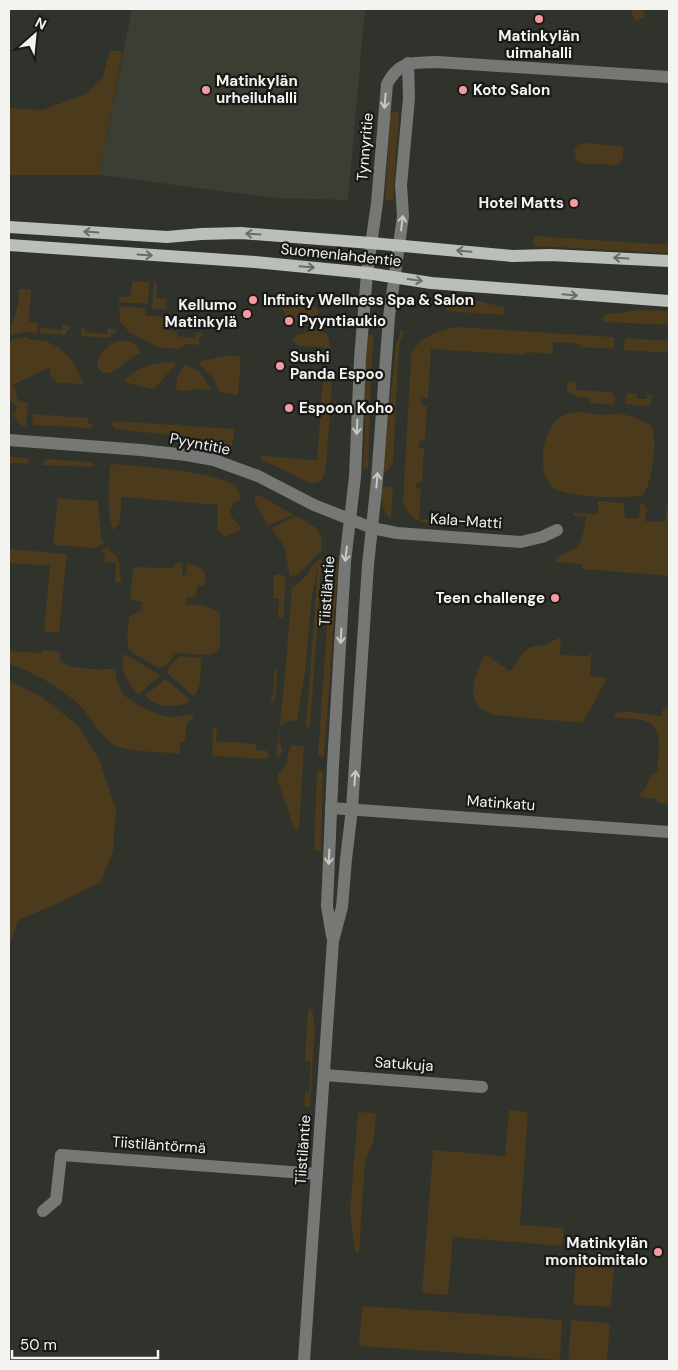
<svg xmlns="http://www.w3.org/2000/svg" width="678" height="1370" viewBox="0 0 678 1370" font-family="'DM Sans',sans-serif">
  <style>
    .built { fill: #3a3e33 }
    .green { fill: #4b3a1c }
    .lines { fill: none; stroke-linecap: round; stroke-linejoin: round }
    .minor { stroke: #767876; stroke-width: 12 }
    .major { stroke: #babfba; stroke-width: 12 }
    .oneway { stroke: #c7c9c5 }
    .oneway2 { stroke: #6a6c68 }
    .poi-dot { fill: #f49aa2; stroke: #191a17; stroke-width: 2 }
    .labels { text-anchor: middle; stroke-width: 4.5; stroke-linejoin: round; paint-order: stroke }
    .poi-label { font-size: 15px; font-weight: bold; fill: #f3f4f0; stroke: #191a17; text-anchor: start }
    .street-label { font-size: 15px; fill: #f3f4f0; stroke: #191a17 }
  </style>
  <rect width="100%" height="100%" fill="#30322c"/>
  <polygon class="built" points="132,9 365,9 348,200 276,198 99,175"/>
  <g class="green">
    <polygon points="631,9 644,9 645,17 635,21"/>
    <polygon points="110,51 123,51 99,175 9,175 9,108 42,110 86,94 102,79"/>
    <polygon points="395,111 398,112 399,115 393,201 385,200 390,116 393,112"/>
    <path d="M587 143 623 147C624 156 623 163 613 166 600 161 587 168 576 161L574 150 581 144Z"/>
    <polygon points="534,236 669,245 669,253 534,246"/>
    <polygon points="132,281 149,282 148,304 119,302 119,297 130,297"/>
    <polygon points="154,283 157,283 156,298 167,299 166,310 152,309"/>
    <polygon points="19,289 31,289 29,321 38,323 37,333 25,332 9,336 18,305"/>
    <path d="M278 292 317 307 319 312C314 322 300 321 291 322L284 316 286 315 282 308H280L277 300Z"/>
    <polygon points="447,294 504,307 504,315 446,311"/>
    <polygon points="119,306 145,308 145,315 166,317 165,330 177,331 177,336 195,338 196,332 203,333 203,337 199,337 199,345 186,344 179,349 161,348 139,338 129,332 120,322"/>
    <polygon points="639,310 669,311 669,325 603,322 604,315"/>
    <polygon points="62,325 70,326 70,330 67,330 66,335 40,333 41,328 62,330"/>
    <polygon points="82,327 85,327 85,332 107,334 108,329 116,329 116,334 111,334 110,338 81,336"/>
    <path d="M458 327 614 337V349L580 347V344L554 342 552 354 525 352V355L431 349 428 398H422V405L427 406 425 441H420L419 448H424L422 482H417L416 488 421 489 419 519 436 520 434 524C416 522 410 518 403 503L411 356C417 337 439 330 458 327Z"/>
    <polygon points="315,330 321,331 328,335 331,348 300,346 293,341 296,335"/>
    <polygon points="401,330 404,331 400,341 398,362 393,463 386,472 382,472 396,346"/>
    <path d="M370 334 374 335C370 380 370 424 368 469L363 468 365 429 364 388 368 335Z"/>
    <path d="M28 337 30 340C58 338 75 360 83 384L58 383 51 376 49 368 12 385 15 388 18 401 26 402 28 404 26 426H22L12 414 18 408 11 401 9 402V342L14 339Z"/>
    <polygon points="627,338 669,341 669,353 623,350 625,339"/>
    <path d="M118 341C129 340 136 342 141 353 127 358 116 375 103 373L98 368C96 354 106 346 118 341Z"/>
    <polygon points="229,355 241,357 238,395 219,392 215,381 198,362"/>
    <path d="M168 362 177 363 155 388 151 389 124 382C135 368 150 363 168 362Z"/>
    <polygon points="185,364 200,372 212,391 199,389 185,391 176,390 177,378"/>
    <polygon points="323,379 329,380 332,383 326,468 322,481 312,484 260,459 261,456 317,460"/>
    <path d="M567 381 576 382V390L611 392C615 397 617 400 613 405L590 403 589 398 579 397 567 392Z"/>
    <path d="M627 393 636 394 638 399H647V395H653L651 403C644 408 634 406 625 403Z"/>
    <path d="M576 412 607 415 619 413 634 417 651 425C658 441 653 481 643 495 630 500 562 497 552 487 537 471 542 437 555 422 560 416 568 413 576 412Z"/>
    <polygon points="33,414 88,418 88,424 93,424 92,428 34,425 32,424"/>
    <polygon points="113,421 235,429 232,446 190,437 115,429 112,425"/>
    <polygon points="9,457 28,458 29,464 9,463"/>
    <polygon points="48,459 89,462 93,463 93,467 43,465 43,462"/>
    <path d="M116 464C138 466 223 472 236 487 239 491 240 497 241 501L238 500 234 503 230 511 232 517 240 527 239 532 230 534 225 538V536L218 531H217L218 505 122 497 119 525 116 526 113 531C106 511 109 488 110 467L111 465Z"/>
    <path d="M382 486 392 487 393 490 391 519C381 510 381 499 382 486Z"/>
    <polygon points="257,495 263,497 294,515 268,525 255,503 255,497"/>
    <polygon points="58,498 98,501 101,538 104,543 96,548 53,545"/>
    <path d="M598 501 624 503 625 518H639L640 504H644L647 509 645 521 665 522 667 506H669V576L582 569V564L554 562C558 553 570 553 577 547 583 542 585 524 586 517L574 516 573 513 598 514Z"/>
    <path d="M296 516C314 526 325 529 321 552 309 560 305 574 290 577L284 546 271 528Z"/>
    <polygon points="106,547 116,556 119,563 121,583 115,582 116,563 104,562 105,554 100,552"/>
    <polygon points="9,549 67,554 59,633 44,631 50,566 9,563"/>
    <path d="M319 559 322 560 310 727H306L318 568 312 595 305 673 297 720 285 722 280 726 279 741C281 748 283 745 282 754L277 757 276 755 284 687 292 588 306 576 313 565Z"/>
    <path d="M177 563H183L182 575H186L187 564C201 564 208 572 205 586L197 585 196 597H187L186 605C197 603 212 606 220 613V646L216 653 209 655 176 653 166 666 158 668 129 650 127 641 129 617 142 609V602L130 599 133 567 173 568Z"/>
    <polygon points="335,566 338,566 324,758 322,758 318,754 331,571 332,568"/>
    <polygon points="281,574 285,579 284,617 278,618 279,599 273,598 274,575"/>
    <path d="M561 637 560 655 587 656 590 653 591 655 590 676 607 678 583 723 495 715C461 706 474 677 485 654L510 671 523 653 531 647 547 644Z"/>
    <path d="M42 650 60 652V660C69 671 101 669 116 669 116 676 117 683 120 689 126 702 159 717 174 717 181 717 186 714 193 715V719L187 722 185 741 180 743V754C166 752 131 752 119 747 103 741 94 723 83 709 68 692 31 670 9 664V651L41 653Z"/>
    <path d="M125 654 160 675 139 695C130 686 116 668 125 654Z"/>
    <path d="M179 656 202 658C200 670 202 687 194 696L168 674V668Z"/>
    <polygon points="277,670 276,692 272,706 271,696 273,696 274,671"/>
    <path d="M165 679 186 696 189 701 188 703C175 708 156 708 145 696Z"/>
    <polygon points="9,681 42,697 79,726 99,759 116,810 113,851 101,882 57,904 18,920 9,947"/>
    <path d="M669 707V804L657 803V799L638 797 646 787 651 775 657 772C661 727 663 718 614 718L615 714 621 711 662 716 663 708Z"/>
    <polygon points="213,728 217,728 216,741 256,744 256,750 268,751 269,758 266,759 212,756"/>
    <polygon points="291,745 304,746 299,829 294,828 277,779 278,774 285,767"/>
    <polygon points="319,771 323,771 321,853 314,849 317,774"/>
    <polygon points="308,1009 312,1009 315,1027 310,1107 304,1106 305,1093 309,1093 311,1062 305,1060"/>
    <polygon points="509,1110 528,1112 520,1225 564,1228 562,1246 453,1237 448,1295 422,1293 433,1150 505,1156"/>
    <polygon points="358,1112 376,1113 374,1140 365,1162 359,1253 355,1251 350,1211"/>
    <polygon points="304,1119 310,1119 307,1140 298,1158 301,1122"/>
    <polygon points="576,1263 614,1265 611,1307 573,1305"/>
    <polygon points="362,1306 562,1320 560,1360 359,1346"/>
    <polygon points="571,1320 610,1323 607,1361 568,1361"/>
  </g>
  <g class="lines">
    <g class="minor">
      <polyline points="9,440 141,450 186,455 214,460 258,476 314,505 372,528 397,533 521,542 542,537 557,530"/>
      <polyline points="331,808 669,832"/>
      <path d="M332 936 327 906 333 765 345 562 355 477 360 359 367 273 377 203 387 84C400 60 412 63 437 62L669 77"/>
      <polyline points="324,1075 482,1087"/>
      <polyline points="43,1211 56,1200 61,1155 317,1174"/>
      <polyline points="304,1361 333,941 342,907 346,859 352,809 368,565 377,480 389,317 403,216 401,185 409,98 408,63"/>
    </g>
    <g class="major">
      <polyline points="9,227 167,237 201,234 241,233 371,243 512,256 550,255 669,261"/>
      <polyline points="9,245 255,262 367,273 431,283 669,301"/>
    </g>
  </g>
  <defs><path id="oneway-shaft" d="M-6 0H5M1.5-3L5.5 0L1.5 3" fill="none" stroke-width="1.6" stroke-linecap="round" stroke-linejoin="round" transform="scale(1.25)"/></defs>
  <g class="oneway">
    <use href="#oneway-shaft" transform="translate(385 101) rotate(95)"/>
    <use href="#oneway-shaft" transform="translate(402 223) rotate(-83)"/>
    <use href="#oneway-shaft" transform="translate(357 427) rotate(93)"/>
    <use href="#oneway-shaft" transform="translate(377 480) rotate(-85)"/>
    <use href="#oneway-shaft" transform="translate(346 554) rotate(97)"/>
    <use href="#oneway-shaft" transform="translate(341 636) rotate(93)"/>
    <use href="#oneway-shaft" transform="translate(355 778) rotate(-85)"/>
    <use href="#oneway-shaft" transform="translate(329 857) rotate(93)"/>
  </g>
  <g class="oneway2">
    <use href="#oneway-shaft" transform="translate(91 232) rotate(-176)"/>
    <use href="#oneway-shaft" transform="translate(253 234) rotate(-176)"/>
    <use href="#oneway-shaft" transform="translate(464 251) rotate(-175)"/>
    <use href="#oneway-shaft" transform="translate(145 255) rotate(4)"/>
    <use href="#oneway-shaft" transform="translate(621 258) rotate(-177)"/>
    <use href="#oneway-shaft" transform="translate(307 267) rotate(5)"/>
    <use href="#oneway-shaft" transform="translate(415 280) rotate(8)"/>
    <use href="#oneway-shaft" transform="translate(570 295) rotate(5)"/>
  </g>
  <g class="poi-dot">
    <circle cx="539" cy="19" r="5"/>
    <circle cx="206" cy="90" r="5"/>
    <circle cx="463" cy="90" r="5"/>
    <circle cx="574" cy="203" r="5"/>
    <circle cx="253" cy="300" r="5"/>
    <circle cx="247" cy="314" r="5"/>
    <circle cx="289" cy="321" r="5"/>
    <circle cx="280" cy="366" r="5"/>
    <circle cx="289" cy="408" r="5"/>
    <circle cx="555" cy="598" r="5"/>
    <circle cx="658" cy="1252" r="5"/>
  </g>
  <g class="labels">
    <g class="poi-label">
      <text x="539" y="41" text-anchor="middle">Matinkylän<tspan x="539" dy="17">uimahalli</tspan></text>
      <text x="216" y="86">Matinkylän<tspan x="216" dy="17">urheiluhalli</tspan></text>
      <text x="473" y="95">Koto Salon</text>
      <text x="564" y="208" text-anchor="end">Hotel Matts</text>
      <text x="263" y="305">Infinity Wellness Spa &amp; Salon</text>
      <text x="237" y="310" text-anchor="end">Kellumo<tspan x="237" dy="17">Matinkylä</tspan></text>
      <text x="299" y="326">Pyyntiaukio</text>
      <text x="290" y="362">Sushi<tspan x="290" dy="17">Panda Espoo</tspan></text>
      <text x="299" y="413">Espoon Koho</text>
      <text x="545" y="603" text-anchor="end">Teen challenge</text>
      <text x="648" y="1248" text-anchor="end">Matinkylän<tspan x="648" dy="17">monitoimitalo</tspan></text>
    </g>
    <g class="street-label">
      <text transform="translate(365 147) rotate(-85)" y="5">Tynnyritie</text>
      <text transform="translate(341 255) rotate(6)" y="5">Suomenlahdentie</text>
      <text transform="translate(200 444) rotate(11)" y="5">Pyyntitie</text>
      <text transform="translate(466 521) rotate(4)" y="5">Kala-Matti</text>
      <text transform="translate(327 591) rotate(-86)" y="5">Tiistiläntie</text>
      <text transform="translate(501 803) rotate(4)" y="5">Matinkatu</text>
      <text transform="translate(404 1064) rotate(4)" y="5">Satukuja</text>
      <text transform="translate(159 1145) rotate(4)" y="5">Tiistiläntörmä</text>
      <text transform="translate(303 1150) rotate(-86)" y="5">Tiistiläntie</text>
    </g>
  </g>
  <rect width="678" height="1370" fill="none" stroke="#f3f4f0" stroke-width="20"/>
  <g transform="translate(35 35) rotate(27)" stroke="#191a17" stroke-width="4" paint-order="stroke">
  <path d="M0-4L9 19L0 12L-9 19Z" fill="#f3f4f0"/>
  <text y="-8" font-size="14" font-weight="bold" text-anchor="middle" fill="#f3f4f0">N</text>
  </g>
  <path d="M12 1350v8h146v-8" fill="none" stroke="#f3f4f0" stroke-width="2.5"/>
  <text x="20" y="1350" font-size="15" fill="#f3f4f0" stroke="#191a17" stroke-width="4" paint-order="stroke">50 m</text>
</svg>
